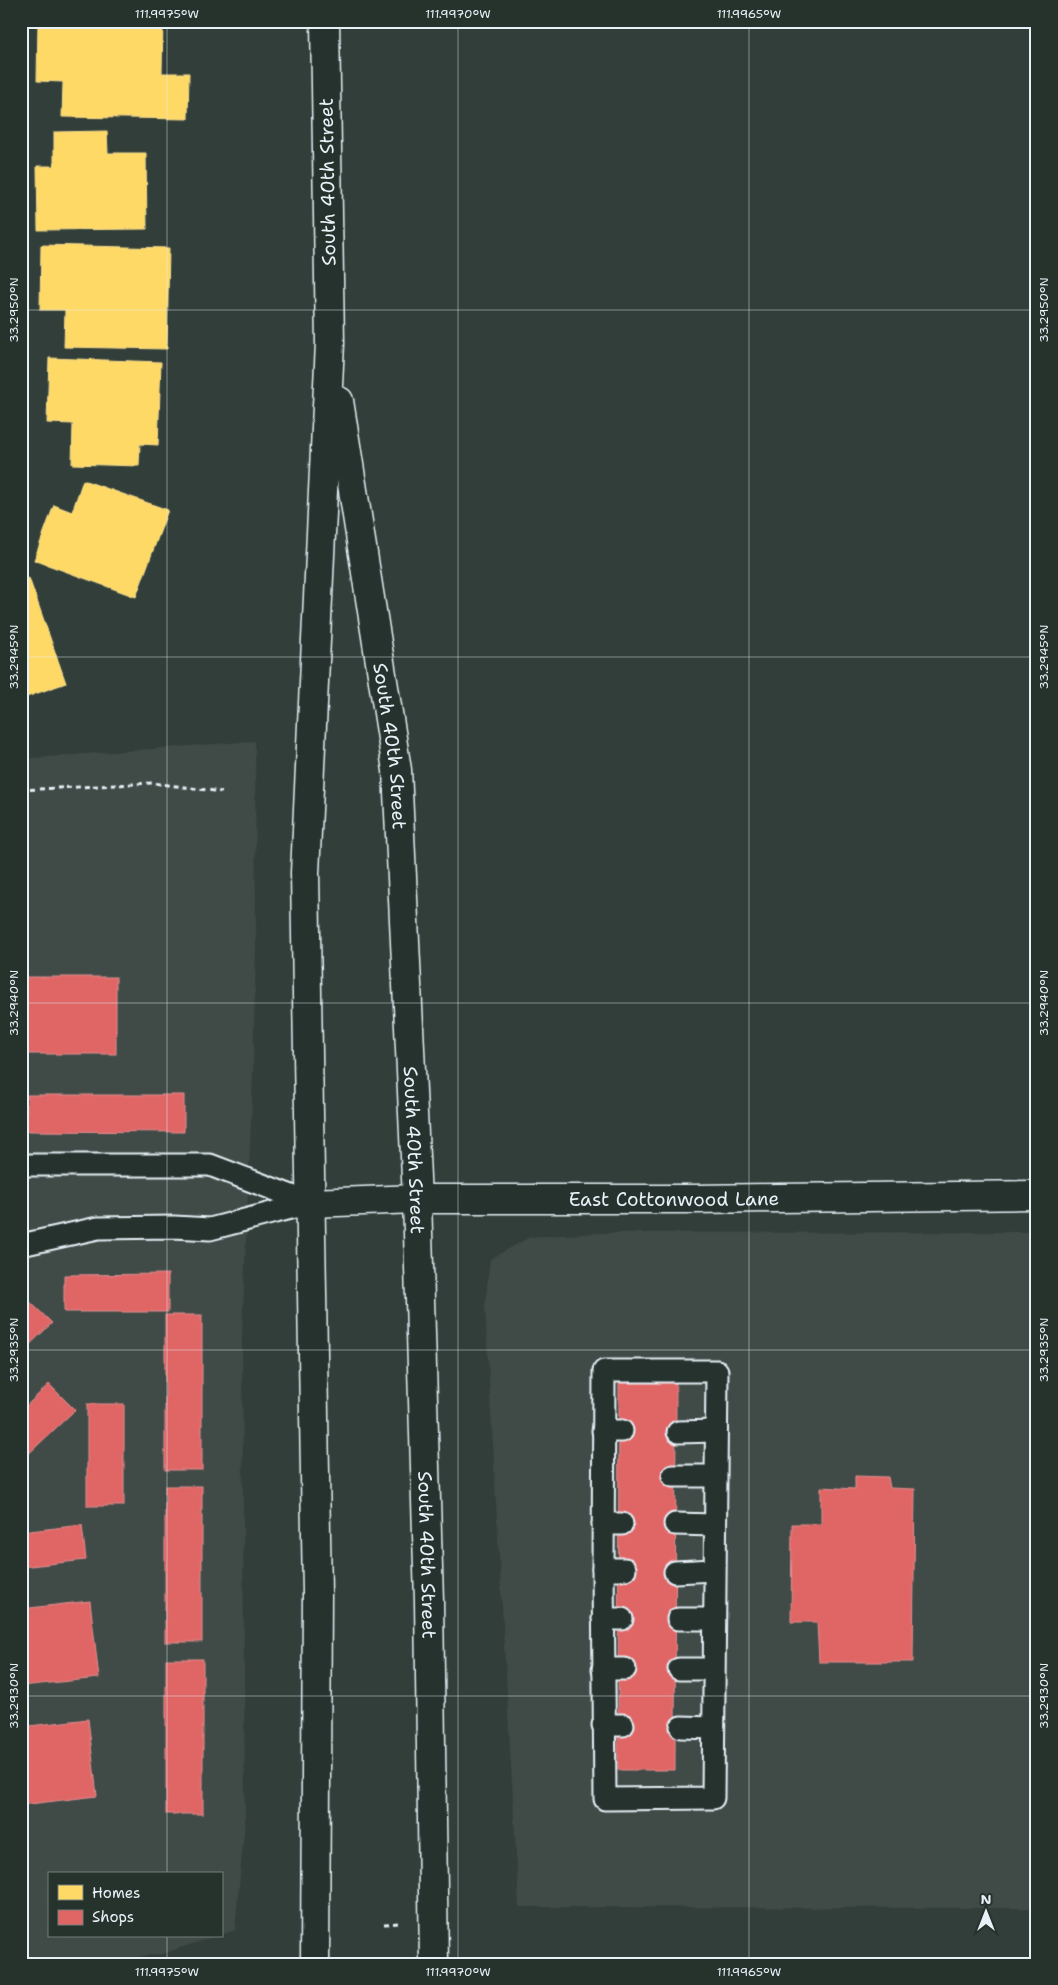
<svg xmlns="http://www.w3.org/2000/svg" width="1058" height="1985" viewBox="0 0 1058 1985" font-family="'Shantell Sans',sans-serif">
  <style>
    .built { fill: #3f4b46 }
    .homes { fill: #ffd966; stroke: #f8e092 }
    .shops { fill: #e06666; stroke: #e29092 }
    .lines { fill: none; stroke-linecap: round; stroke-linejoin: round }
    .lane-casing { stroke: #e8f1f8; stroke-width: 25 }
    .secondary-casing { stroke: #e8f1f8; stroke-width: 31 }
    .path { stroke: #e8f1f8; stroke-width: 3; stroke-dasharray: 5 4; stroke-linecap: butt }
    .lane { stroke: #26332d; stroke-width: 21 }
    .secondary { stroke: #26332d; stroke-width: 28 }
    .ticks { fill: none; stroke: #e8f1f8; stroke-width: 1; stroke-opacity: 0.45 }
    .labels { text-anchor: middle; stroke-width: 5; stroke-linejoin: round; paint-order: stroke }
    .street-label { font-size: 19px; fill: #e8f1f8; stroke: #26332d }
    .neatline { fill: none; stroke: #e8f1f8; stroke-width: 2 }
    .ticks-label { font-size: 12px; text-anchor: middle; fill: #e8f1f8 }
  </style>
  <rect width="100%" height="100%" fill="#323e39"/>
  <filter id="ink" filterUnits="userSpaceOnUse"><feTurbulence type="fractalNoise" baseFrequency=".02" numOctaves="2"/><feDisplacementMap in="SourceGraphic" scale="10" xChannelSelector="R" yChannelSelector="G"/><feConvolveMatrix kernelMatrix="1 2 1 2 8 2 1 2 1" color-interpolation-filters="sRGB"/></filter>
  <g filter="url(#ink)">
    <g class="built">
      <polygon points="255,741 256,945 253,1075 242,1337 245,1821 235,1930 221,1935 221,1874 49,1874 49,1936 216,1936 162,1954 75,1964 21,1964 21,759"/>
      <polygon points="1037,1232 1037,1908 519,1907 485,1306 490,1259 530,1237 597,1233"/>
    </g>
    <g class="homes">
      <polygon points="38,21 163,21 162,73 189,73 188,119 62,117 63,82 37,81"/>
      <polygon points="107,131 108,153 146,153 147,229 38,230 37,166 54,166 54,132"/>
      <polygon points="41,245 169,248 167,349 64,347 65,310 40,310"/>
      <polygon points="49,358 161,362 158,445 140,444 139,466 72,464 73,424 47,423"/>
      <polygon points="83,480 168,510 136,597 34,560 54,505 72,512"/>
      <polygon points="29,578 66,683 21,699 21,581"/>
    </g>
    <g class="shops">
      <rect x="21" y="977" width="95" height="77"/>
      <polygon points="27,1095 184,1095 184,1132 27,1131"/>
      <polygon points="168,1274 168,1312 64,1312 64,1275"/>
      <polygon points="24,1296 52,1323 21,1353 21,1299"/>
      <rect x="165" y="1315" width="37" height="155"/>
      <polygon points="619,1380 676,1380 675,1770 618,1770"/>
      <polygon points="49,1384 75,1410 21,1461 21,1411"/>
      <rect x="87" y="1404" width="37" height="102"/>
      <polygon points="855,1476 888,1477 890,1488 915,1489 913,1662 819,1662 817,1622 791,1622 792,1524 821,1524 821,1487 855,1489"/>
      <rect x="165" y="1486" width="37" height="156"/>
      <polygon points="82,1525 86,1560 21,1567 21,1532"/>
      <polygon points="90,1601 99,1678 21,1686 21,1609"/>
      <rect x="166" y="1659" width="37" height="155"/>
      <polygon points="88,1719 97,1796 21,1805 21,1727"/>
    </g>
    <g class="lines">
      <g class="lane-casing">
        <g id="lane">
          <polyline points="21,1165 210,1165 310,1203"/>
          <polyline points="21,1245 98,1228 174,1227 210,1229 310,1203"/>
          <polygon points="604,1371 717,1371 713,1798 605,1799 603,1569"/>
          <polyline points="603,1431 622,1431"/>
          <polyline points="678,1432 716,1431"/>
          <polyline points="673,1476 715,1476"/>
          <polyline points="603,1524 622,1524"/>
          <polyline points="675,1524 715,1525"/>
          <polyline points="603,1569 625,1569"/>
          <polyline points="675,1572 714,1570"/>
          <polyline points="603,1619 622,1619"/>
          <polyline points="678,1619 714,1619"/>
          <polyline points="603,1669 625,1669"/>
          <polyline points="679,1669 713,1669"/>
          <polyline points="603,1725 623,1725"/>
          <polyline points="681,1727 713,1728"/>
        </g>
      </g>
      <g class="secondary-casing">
        <g id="secondary">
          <path id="s1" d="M339 401 397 770 417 1199 429 1601 434 1964"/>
          <path id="s2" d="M310 1203 417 1199H692L1037 1195"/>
          <polyline points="315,1964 317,1594 305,873 330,343 325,21"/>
        </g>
      </g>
      <g class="path">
        <polyline points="21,790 153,783 222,792"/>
        <polyline points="384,1924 399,1923"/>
      </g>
      <use href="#lane" class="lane"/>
      <use href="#secondary" class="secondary"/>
    </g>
  </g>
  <path class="ticks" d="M167 21V1874M458 21V1964M749 21V1964M21 310H1037M21 657H1037M21 1003H1037M21 1350H1037M21 1696H1037M167 1936V1964"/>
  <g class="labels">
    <g class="street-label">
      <text transform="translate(327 182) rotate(-91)" y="7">South 40th Street</text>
      <text dy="7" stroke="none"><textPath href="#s1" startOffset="349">South 40th Street</textPath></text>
      <text dy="7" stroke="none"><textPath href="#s1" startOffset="754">South 40th Street</textPath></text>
      <text dy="7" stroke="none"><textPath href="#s2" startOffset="364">East Cottonwood Lane</textPath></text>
      <text dy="7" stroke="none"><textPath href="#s1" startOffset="1159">South 40th Street</textPath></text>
    </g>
  </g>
  <rect width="1058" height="1985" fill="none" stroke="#26332d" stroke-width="55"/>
  <rect x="48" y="1872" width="175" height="65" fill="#26332d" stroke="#747f7e"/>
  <rect x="58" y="1885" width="25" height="15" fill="#ffd966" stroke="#747f7e"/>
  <text x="92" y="1898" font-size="15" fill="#e8f1f8">Homes</text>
  <rect x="58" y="1910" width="25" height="15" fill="#e06666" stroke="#747f7e"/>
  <text x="92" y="1922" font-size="15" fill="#e8f1f8">Shops</text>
  <g transform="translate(986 1912)" stroke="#26332d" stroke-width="4" paint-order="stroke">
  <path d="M0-4L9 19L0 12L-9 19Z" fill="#e8f1f8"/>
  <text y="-8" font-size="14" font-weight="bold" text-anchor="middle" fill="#e8f1f8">N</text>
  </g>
  <rect x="28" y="28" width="1002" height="1930" class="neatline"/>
  <g class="ticks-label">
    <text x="167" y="18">111.9975°W</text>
    <text x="458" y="18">111.9970°W</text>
    <text x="749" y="18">111.9965°W</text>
    <text transform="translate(14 310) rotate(-90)" y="4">33.2950°N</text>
    <text transform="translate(1044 310) rotate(-90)" y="4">33.2950°N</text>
    <text transform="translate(14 657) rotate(-90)" y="4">33.2945°N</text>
    <text transform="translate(1044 657) rotate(-90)" y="4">33.2945°N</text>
    <text transform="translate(14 1003) rotate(-90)" y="4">33.2940°N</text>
    <text transform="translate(1044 1003) rotate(-90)" y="4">33.2940°N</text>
    <text transform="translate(14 1350) rotate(-90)" y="4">33.2935°N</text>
    <text transform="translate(1044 1350) rotate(-90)" y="4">33.2935°N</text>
    <text transform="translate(14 1696) rotate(-90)" y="4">33.2930°N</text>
    <text transform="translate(1044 1696) rotate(-90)" y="4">33.2930°N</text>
    <text x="167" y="1976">111.9975°W</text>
    <text x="458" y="1976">111.9970°W</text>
    <text x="749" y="1976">111.9965°W</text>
  </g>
</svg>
